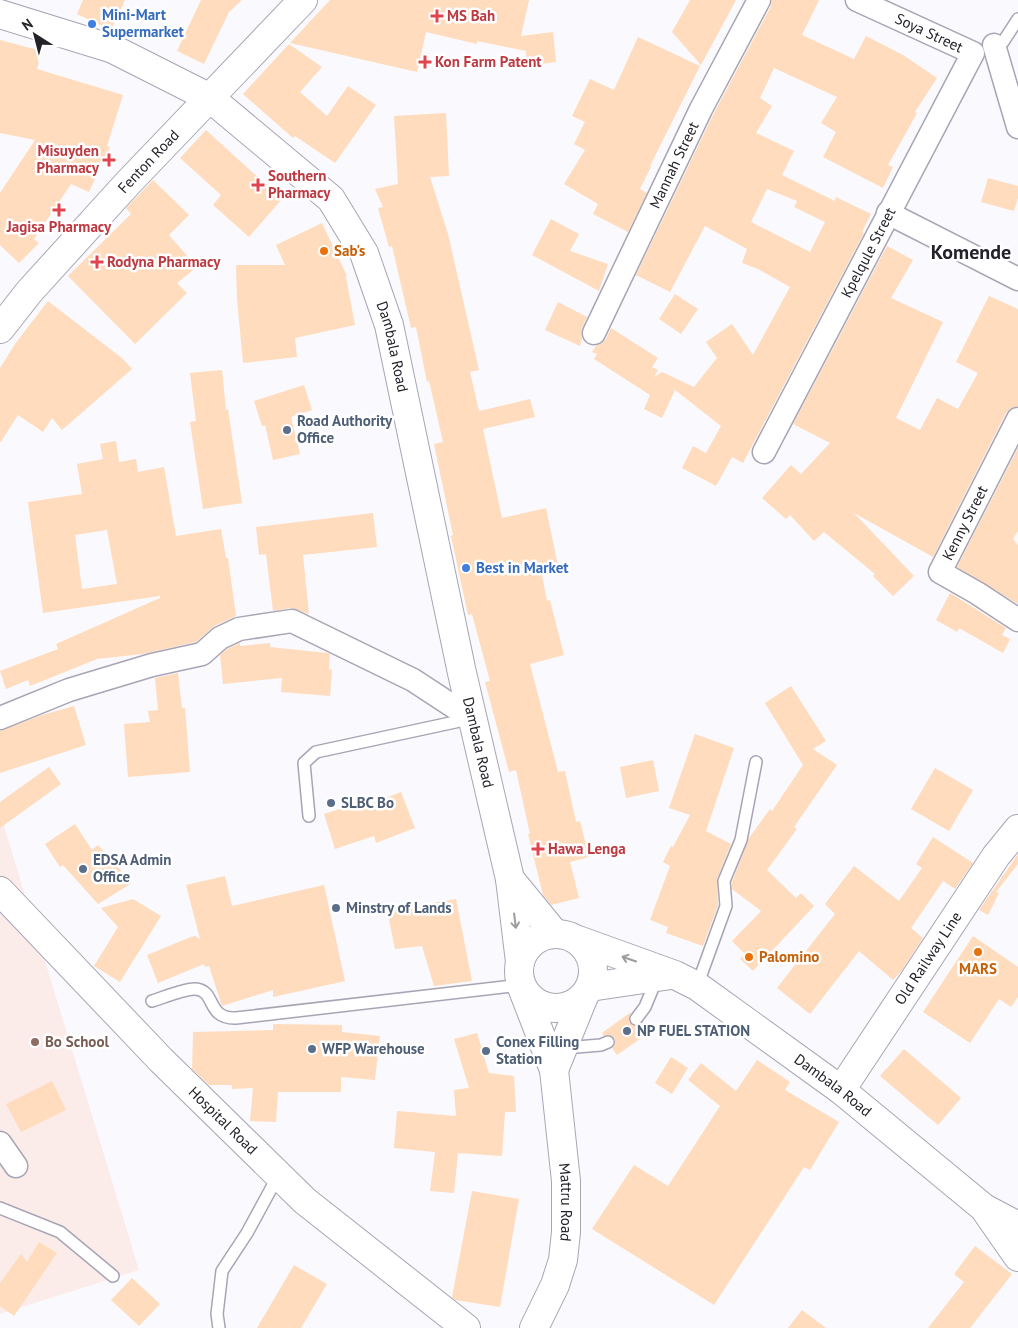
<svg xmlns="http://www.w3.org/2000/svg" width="1018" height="1328" viewBox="0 0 1018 1328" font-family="'PT Sans',sans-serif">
  <rect width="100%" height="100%" fill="#faf9fd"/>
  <path fill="#fcece9" d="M0,813L139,1270L0,1314Z"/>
  <g fill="#ffdcbd" fill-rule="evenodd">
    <path d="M83,0H125L111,30L77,14Z"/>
    <path d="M201,0H242L229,12L204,64L177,51Z"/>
    <path d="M330,0H529L521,36L553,32L556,62L527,66L526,51L477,41V44L426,32L417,72L290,43Z"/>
    <path d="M690,0H736L701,65L672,32Z"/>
    <path d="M772,0H819L802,35L854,59L866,36L903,55L937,78L915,112L917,113L888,165L893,167L883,188L823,157L836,132L821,123L837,97L774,68L760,98L772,106L756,133L794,151L782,175L835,201L836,197L871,214L862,232L864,233L743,463L732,457L716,486L682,468L693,446L706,453L721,426L675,390L662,418L644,409L650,395L594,359L597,354L592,352L596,346L602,343L606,339L611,328L658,358L652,367L658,370L654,377L662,372L694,387L717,358L706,342L732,324L753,355L790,287L758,269L742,263L747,249L705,226L670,292L636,275L713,115L771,6ZM767,189L797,201L794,207L825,222L810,252L751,222Z"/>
    <path d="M638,37L700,66L650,166L651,167L640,189L647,193L628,232L593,214L598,204L564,184L585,150L574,144L585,122L572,116L590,79L614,90Z"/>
    <path d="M0,40L42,51L37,69L123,95L107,146L110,147L89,192L71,184L34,239L39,243L19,263L0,245V193L35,140L0,133Z"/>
    <path d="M289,44L322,67L300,92L327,116L348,86L376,105L335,163L295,136L293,138L243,94Z"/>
    <path d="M446,113L449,176L430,177L448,234L479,370L470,372L479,411L530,399L535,417L483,429L502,518L546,508L558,566L541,570L547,601L550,600L564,655L530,664L558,772L565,771L576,822L580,821L589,857L570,862L579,898L551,905L543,895L528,834H530L516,770L509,772L485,682L490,681L472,614L468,615L451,536L453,535L434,444L443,442L429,381L427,382L416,327L411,328L392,246L389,247L378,208L383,207L375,189L398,184L394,116Z"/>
    <path d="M206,130L282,199L249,237L213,205L221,195L180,158Z"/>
    <path d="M988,178L1018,186V198L1014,211L981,202Z"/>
    <path d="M153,180L189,215L169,235L197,267L177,283L187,293L135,344L68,276L131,214L126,208Z"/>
    <path d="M551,219L579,234L570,251L608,264L599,291L532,255Z"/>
    <path d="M322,223L347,276L346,277L355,325L295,338L297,357L243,363L237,299L236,265H285L276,245Z"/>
    <path d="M887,246L913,260L891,298L943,322L896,418L920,430L937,398L958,409L978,373L956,362L989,296L1018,309V406L1011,408L1006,413L933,557L854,513L914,576L893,596L873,576L875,574L824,532L814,541L790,515L786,519L762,498L791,465L801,474L830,443L793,424Z"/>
    <path d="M675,294L698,309L681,334L659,319Z"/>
    <path d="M48,301L123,359L132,369L62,430L52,418L43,432L18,415L0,443V368L15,344Z"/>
    <path d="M558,302L587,317L582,328L581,334L582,338L580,346L545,330Z"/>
    <path d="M222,370L226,410L228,409L242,503L203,509L190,422L196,421L190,373Z"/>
    <path d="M304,385L312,410L291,417L300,454L273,460L265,425L262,426L254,401Z"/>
    <path d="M116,441L119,462L136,459L138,472L164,467L176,536L221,529L226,558H228L236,616L214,626L196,642L142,654L97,659L30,686L28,680L6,689L0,671L58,649L56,644L160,598V596L43,613L28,502L82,494L77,464L103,459L100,444ZM107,530L117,584L82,589L75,535Z"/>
    <path d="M1018,448V531L1013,539L1018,545V604L957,567Z"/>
    <path d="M373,513L377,547L303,555L309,614L291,608L273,611L266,554L259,555L256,527Z"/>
    <path d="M950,593L1006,628L1002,635L1010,639L1003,653L959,628L957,632L936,620Z"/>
    <path d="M240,643V646L270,643V647L327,653L330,654L329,669L332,670L330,696L281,692L282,678L223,684L220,655L227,649Z"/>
    <path d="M178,673L182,708H185L190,772L128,777L124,724L150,722L148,711L158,710L155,678Z"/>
    <path d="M791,686L826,741L813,749L837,765L794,827L797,829L767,870L796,898L801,893L814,906L753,971L740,959L745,954L732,941L761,911L732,889V882L749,838L770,809L772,811L803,765L765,703Z"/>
    <path d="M74,706L86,745L0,773V731L42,715Z"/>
    <path d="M695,734L734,748L706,831L731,844L717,879L718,905L703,946L666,933L668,927L650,920L670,866L663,862L671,846L673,847L690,815L669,808Z"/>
    <path d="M653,760L659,791L626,798L620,767Z"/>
    <path d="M49,767L61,784L0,828V802Z"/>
    <path d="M935,768L973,790L949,831L911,809Z"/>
    <path d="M401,792L415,828L376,843L374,836L335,849L324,814L355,804L356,810Z"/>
    <path d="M75,824L92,850L98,845L132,883L98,904L63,865L60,867L45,844Z"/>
    <path d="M933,837L973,863L955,889L943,881L911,928L923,938L902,970L893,980L859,951L810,1014L777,988L835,914L825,904L854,866L899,901L922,868L916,864Z"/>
    <path d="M1018,854V864L996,892L999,893L988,915L979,910Z"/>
    <path d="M225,876L232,906L324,885L345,981L273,997V990L222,1006L209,966L205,967L204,964L158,983L147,955L191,937L195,936L200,939L186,885Z"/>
    <path d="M133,899L161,916L120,982L94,966L118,927L101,908Z"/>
    <path d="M456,899L472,981L434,986L422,946L395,949L387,910Z"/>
    <path d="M973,936L1018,967V997L1011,1007L999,999L970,1043L923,1012Z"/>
    <path d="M631,1012L629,1018V1022L635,1026L640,1025L647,1034L617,1055L612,1048L615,1043V1039L609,1035L604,1036L602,1033Z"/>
    <path d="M273,1024L342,1025V1032L380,1036L375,1080L341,1077V1092H278L276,1122L250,1121L253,1088L232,1089V1085H209L192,1069L193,1032L273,1030Z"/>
    <path d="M477,1033L489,1073L514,1076L516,1112H505L502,1156L458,1153L454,1193L430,1191L435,1152L394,1148L397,1111L456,1116L454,1090L469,1088L454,1039Z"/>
    <path d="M904,1049L961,1098L938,1125L880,1076Z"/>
    <path d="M671,1057L688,1068L672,1094L655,1083Z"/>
    <path d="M757,1060L790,1082L785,1090L839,1122L810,1170L804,1167L714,1305L592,1229L634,1165L668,1186L720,1106L688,1080L701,1063L736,1091Z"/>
    <path d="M52,1081L66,1110L21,1132L6,1104Z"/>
    <path d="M472,1191L519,1199L500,1307L455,1300L452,1297Z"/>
    <path d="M39,1242L57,1253L14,1316L0,1306V1283L21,1254L27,1262Z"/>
    <path d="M975,1246L1012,1274L970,1328H928L964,1282L954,1274Z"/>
    <path d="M294,1265L327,1284L301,1328H257Z"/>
    <path d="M132,1278L160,1304L139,1326L111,1300Z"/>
    <path d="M802,1310L826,1328H788Z"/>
  </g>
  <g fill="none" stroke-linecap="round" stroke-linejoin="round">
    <g stroke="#a7a5b5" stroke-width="14">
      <g id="lane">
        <path d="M991,46L1003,42L1018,19"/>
        <path d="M309,816L304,763L316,752L469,719"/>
        <path d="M697,986L726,906L724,881L741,840L756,762"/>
        <path d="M152,1001C162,998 184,989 194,989C217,989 205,1019 236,1018L521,985"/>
        <path d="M636,1019L645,1007L657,978"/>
        <path d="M564,1048L601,1045L608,1042"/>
        <path d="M0,1208L60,1232L113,1276"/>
        <path d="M219,1328L217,1314L222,1271L247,1233L278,1176"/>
      </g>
    </g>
    <g stroke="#a7a5b5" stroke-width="25">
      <g id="street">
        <path d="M994,45L1018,127"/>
        <path d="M888,213L1018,279"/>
        <path id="s1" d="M594,333L701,109L759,0"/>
        <path d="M1018,419L940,572L977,593L1018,620"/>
        <path id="s2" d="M764,452L973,53L857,0"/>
        <path d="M0,718L69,690L152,665L202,654L220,638L239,629L292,621L413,680L474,720"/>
        <path d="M0,1143L16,1166"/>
      </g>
    </g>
    <g stroke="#a7a5b5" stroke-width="30">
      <g id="secondary">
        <path id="s3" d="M0,14L113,49L210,98L331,199L364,253L389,325L462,673L510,879L520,962"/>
        <path id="s4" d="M0,329L29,292L127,184L303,0"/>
        <path d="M510,879L555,934"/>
        <path id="s5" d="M0,891L161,1060L305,1201L466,1328"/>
        <circle cx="556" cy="971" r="37"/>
        <path id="s6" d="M578,940L675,975L697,986L841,1090L984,1208L1018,1226"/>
        <path id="s7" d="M521,985L554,1070L566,1181V1232L563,1260L555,1285L534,1328"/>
        <path d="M590,987L671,975"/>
        <path d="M554,1070L584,996"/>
        <path id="s8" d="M841,1090L996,856L1018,829"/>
        <path d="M986,1211L1018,1257"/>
      </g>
    </g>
    <use href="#lane" stroke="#fff" stroke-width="11"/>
    <use href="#street" stroke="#fff" stroke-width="22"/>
    <use href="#secondary" stroke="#fff" stroke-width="28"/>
  </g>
  <defs><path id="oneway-shaft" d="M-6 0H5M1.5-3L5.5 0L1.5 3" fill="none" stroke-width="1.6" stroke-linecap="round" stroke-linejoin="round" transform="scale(1.25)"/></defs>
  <g stroke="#9c9c9e">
    <use href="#oneway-shaft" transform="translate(515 921) rotate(83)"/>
    <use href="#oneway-shaft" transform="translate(629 959) rotate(-161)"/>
  </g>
  <g fill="#e0444e" stroke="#fff" stroke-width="2">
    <path d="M434.5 8.5h5v5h5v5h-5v5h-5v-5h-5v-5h5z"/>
    <path d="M422.5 54.5h5v5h5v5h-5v5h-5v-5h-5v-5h5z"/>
    <path d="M106.5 152.5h5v5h5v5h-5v5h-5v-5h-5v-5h5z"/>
    <path d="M255.5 177.5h5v5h5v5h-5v5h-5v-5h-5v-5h5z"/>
    <path d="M56.5 202.5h5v5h5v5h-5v5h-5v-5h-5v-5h5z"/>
    <path d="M94.5 254.5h5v5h5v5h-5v5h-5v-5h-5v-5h5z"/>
    <path d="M535.5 841.5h5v5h5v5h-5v5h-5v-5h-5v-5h5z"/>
  </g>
  <g fill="#3f7fe0" stroke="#fff" stroke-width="2">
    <circle cx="92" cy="24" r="5"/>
    <circle cx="466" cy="568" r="5"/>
  </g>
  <g fill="#e8710a" stroke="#fff" stroke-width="2">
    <circle cx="324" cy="251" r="5"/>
    <circle cx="978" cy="952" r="5"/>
    <circle cx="749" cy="957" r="5"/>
  </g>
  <g fill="#5c6f8a" stroke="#fff" stroke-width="2">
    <circle cx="287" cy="430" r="5"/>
    <circle cx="331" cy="803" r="5"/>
    <circle cx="83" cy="869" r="5"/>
    <circle cx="336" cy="908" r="5"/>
    <circle cx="627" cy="1031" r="5"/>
    <circle cx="312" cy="1049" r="5"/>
    <circle cx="486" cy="1051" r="5"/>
  </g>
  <circle fill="#8d6e63" stroke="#fff" stroke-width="2" cx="35" cy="1042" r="5"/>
  <g text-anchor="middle" stroke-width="5" stroke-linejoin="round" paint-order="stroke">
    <g font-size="15" font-weight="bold" fill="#366cbe" stroke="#fff" text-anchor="start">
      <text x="102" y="20">Mini-Mart<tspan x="102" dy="17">Supermarket</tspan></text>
      <text x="476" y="573">Best in Market</text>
    </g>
    <g font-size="15" font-weight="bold" fill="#be3a42" stroke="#fff" text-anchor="start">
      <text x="447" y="21">MS Bah</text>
      <text x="435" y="67">Kon Farm Patent</text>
      <text x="99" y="156" text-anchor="end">Misuyden<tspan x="99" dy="17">Pharmacy</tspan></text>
      <text x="268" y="181">Southern<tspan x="268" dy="17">Pharmacy</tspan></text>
      <text x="59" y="232" text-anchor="middle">Jagisa Pharmacy</text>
      <text x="107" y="267">Rodyna Pharmacy</text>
      <text x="548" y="854">Hawa Lenga</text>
    </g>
    <g font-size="15" fill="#232228" stroke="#fff">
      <text transform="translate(929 33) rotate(25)" y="5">Soya Street</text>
      <text dy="5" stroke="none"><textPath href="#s4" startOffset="224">Fenton Road</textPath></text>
      <text dy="5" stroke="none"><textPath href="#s1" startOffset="186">Mannah Street</textPath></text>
      <text dy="5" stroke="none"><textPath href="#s2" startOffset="225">Kpelqule Street</textPath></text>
      <text dy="5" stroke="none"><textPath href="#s3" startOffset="546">Dambala Road</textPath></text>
      <text transform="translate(965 523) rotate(-63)" y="5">Kenny Street</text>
      <text dy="5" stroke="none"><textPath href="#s3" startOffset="951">Dambala Road</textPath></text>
      <text dy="5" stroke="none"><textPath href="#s8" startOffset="158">Old Railway Line</textPath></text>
      <text dy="5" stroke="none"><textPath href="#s6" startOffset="296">Dambala Road</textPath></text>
      <text dy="5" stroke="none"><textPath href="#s5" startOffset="320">Hospital Road</textPath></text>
      <text dy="5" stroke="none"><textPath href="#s7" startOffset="224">Mattru Road</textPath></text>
    </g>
    <g font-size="15" font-weight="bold" fill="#c56008" stroke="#fff" text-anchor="start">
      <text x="334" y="256">Sab's</text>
      <text x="759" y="962">Palomino</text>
      <text x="978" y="974" text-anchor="middle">MARS</text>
    </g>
    <g font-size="15" font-weight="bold" fill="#4e5e75" stroke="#fff" text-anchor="start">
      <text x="297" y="426">Road Authority<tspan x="297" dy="17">Office</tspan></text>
      <text x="341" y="808">SLBC Bo</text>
      <text x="93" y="865">EDSA Admin<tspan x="93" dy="17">Office</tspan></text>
      <text x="346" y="913">Minstry of Lands</text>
      <text x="637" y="1036">NP FUEL STATION</text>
      <text x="496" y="1047">Conex Filling<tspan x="496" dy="17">Station</tspan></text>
      <text x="322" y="1054">WFP Warehouse</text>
    </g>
    <g font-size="15" font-weight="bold" fill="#785e54" stroke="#fff" text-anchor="start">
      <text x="45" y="1047">Bo School</text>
    </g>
    <g font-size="20" font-weight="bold" fill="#232228" stroke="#fff">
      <text x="971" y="259">Komende</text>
    </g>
  </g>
  <g transform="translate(35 35) rotate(324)" stroke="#ffffff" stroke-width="4" paint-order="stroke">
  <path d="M0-4L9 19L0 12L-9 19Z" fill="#232228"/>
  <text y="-8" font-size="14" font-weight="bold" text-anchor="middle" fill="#232228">N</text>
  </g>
</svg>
